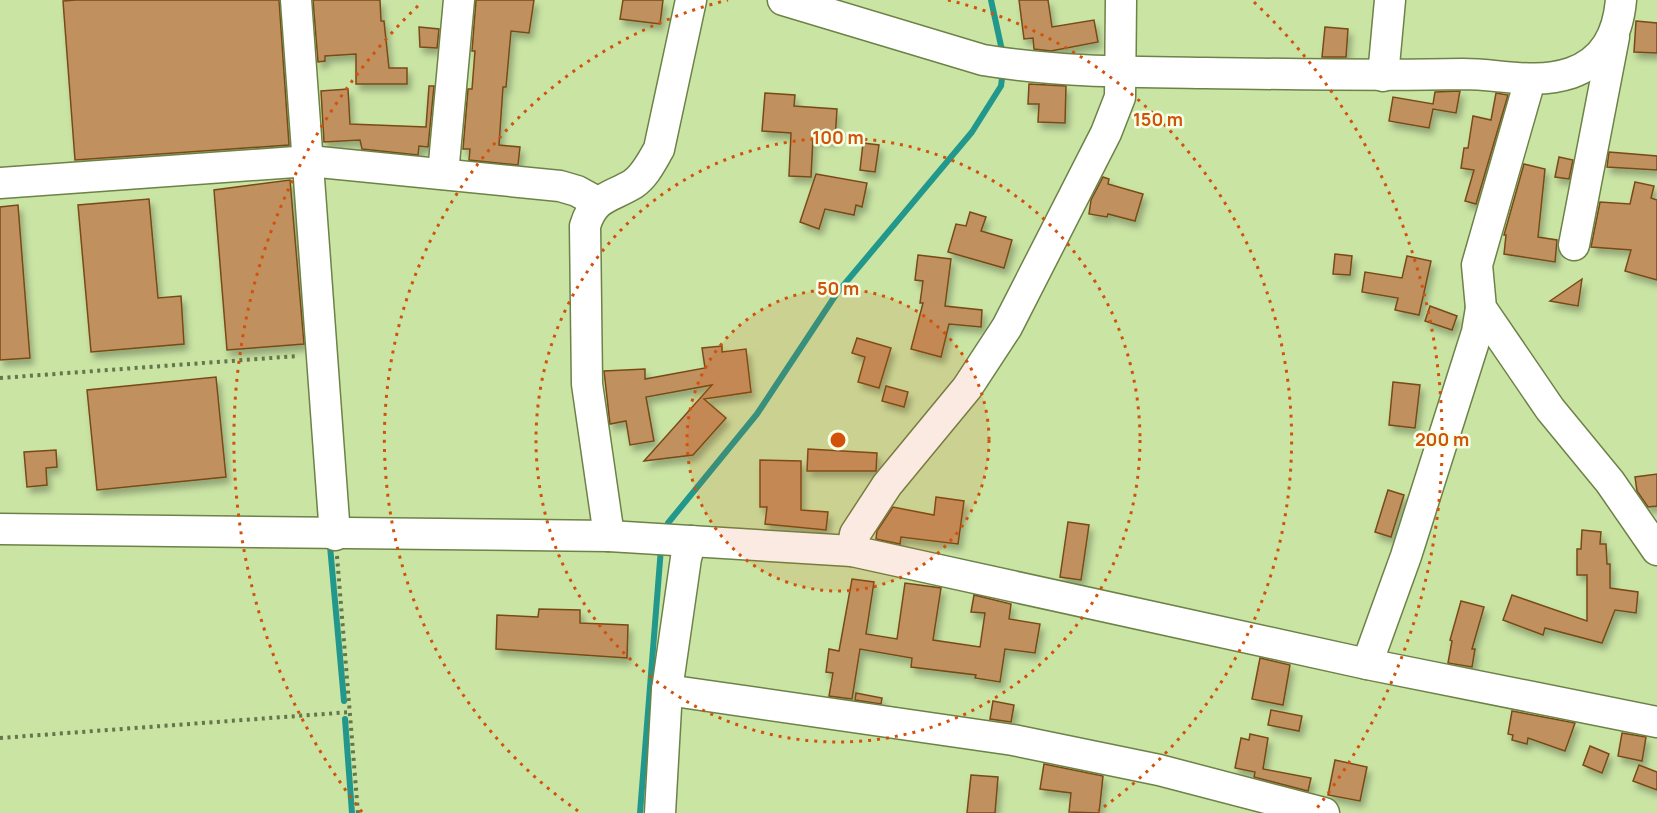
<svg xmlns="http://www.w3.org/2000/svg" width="1657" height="813" viewBox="0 0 1657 813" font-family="Manrope,sans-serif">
  <defs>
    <filter id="shadow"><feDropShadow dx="3.5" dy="6" stdDeviation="3" flood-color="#0004"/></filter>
  </defs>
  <rect width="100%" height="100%" fill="#cae4a4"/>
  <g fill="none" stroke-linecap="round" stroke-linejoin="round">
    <g stroke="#22988d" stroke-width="6">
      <path d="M991,0L1003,55"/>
      <path d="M666,532L668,523L757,414L837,293L972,132L1001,86L1003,71"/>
      <path d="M330,546L344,701"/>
      <path d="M345,719L352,813"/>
      <path d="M640,813L661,548"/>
    </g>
  </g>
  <g fill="#c1905e" stroke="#784b17" stroke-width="1.5" filter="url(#shadow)">
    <path d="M76,0H279L289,145L75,160L63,1Z"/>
    <path d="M313,0H380L381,21H384L389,68H407V84H356V54L325,56V61L318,62Z"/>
    <path d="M476,0H534L529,33L511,31L506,87H503L499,145L520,147L518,165L469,160L470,149H463L468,89H472L475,51H472Z"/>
    <path d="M623,0H663L660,24L620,19Z"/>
    <path d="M1019,0H1048L1052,27L1094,20L1098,42L1051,51L1034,49L1033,38L1024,39Z"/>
    <path d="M1636,21L1657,23V53L1634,52Z"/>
    <path d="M419,27L439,29L437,48L420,47Z"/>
    <path d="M1325,27L1348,29L1346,57H1322Z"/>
    <path d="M1029,84L1066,86L1065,123L1038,122L1039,104H1028Z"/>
    <path d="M429,86H434L428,147L419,146L418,155L362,149L360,140L324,142L321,91L348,89L350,124L426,127Z"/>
    <path d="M1460,91L1456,113L1433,109L1429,128L1389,121L1393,97L1433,104L1435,92Z"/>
    <path d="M765,93L795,95L794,106L837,109L835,140L813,138L811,177L789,176L791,133L762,131Z"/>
    <path d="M1496,93L1508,95L1476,204L1465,201L1474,170L1461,168L1464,148H1468L1473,116L1491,120Z"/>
    <path d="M863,143L879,145L875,172L860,170Z"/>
    <path d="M1609,152L1657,156V170L1607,167Z"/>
    <path d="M1559,157L1573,160L1569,179L1555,177Z"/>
    <path d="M1524,164L1545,169L1538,237L1557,240L1555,262L1504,254L1506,235H1504Z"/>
    <path d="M816,174L867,183L862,207L856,205L854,215L825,209L819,229L800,222Z"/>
    <path d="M1103,177L1109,179L1108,184L1143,194L1135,221L1108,214L1107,217L1089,214L1091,200Z"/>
    <path d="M290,180L304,344L227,350L214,190Z"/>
    <path d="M1635,182L1654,186L1651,198L1657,200V280L1625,271L1631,250L1591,247L1600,202L1630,204Z"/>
    <path d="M149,199L158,298L181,296L184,344L91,352L78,205Z"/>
    <path d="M18,205L30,358L0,360V207Z"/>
    <path d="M970,212L986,217L981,231L1012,240L1004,268L948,252L956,224L966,226Z"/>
    <path d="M1335,254L1352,256L1350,275L1333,274Z"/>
    <path d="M918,255L951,259L945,306L982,310L981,327L949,324L941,357L911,349L923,303H920L923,281L915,280Z"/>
    <path d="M1407,256L1431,261L1419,315L1395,310L1398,298L1362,292L1365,272L1402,278Z"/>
    <path d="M1582,279L1578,306L1550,301Z"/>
    <path d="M1430,306L1457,316L1452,330L1425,321Z"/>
    <path d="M857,338L891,348L879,388L858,382L865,357L852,353Z"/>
    <path d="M722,346V352L746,349L751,392L704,399L726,418L693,455L644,461L712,385L646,397L654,441L630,445L626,421L610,424L604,371L645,369V379L705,368L702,348Z"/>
    <path d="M216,377L226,477L97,490L87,390Z"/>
    <path d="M1393,382L1420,385L1415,428L1389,425Z"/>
    <path d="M886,386L908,392L904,407L882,401Z"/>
    <path d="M808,449L877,453L876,471H807Z"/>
    <path d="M56,450L57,467L46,468L47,485L27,487L24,452Z"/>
    <path d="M760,460L801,461V510L828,512L826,530L765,524L767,507H760Z"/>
    <path d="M1657,474V506L1648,507L1637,491L1635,477Z"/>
    <path d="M1388,490L1404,495L1391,537L1375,532Z"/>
    <path d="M936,497L964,501L958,544L901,537L900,544L876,539L877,531L893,507L934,515Z"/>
    <path d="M1068,522L1089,525L1081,580L1060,577Z"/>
    <path d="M1582,530L1601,532L1600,544H1606L1607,564H1610V588L1638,592L1636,613L1615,610L1602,643L1545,628L1543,635L1503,620L1512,595L1587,621V575H1577V549H1581Z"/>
    <path d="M852,579L874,582L866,634L897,639L905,583L941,588L933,640L980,647L985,613L971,612L974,595L1011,604L1009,619L1040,624L1035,653L1005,649L1000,682L975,678L976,675L911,667L912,658L860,649L852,699L829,696L833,673L826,672L829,649L839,651Z"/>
    <path d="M1461,601L1484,607L1472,649H1475L1472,667L1448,663L1452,641L1450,640Z"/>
    <path d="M539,609L580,610V623L628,625L627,658L496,649L497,615L538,617Z"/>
    <path d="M1260,658L1290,665L1283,705L1252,699Z"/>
    <path d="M856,693L882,698L881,704L855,700Z"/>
    <path d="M993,701L1014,705L1011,722L990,719Z"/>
    <path d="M1271,710L1302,716L1299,731L1268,725Z"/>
    <path d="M1512,711L1575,723L1565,751L1528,738L1527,744L1512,740L1513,735L1508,734Z"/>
    <path d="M1622,733L1646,737L1642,761L1618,756Z"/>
    <path d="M1250,734L1268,738L1263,769L1311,778L1308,791L1254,777L1255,772L1235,768L1241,738L1249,740Z"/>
    <path d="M1590,746L1609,754L1602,773L1583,765Z"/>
    <path d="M1335,760L1367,767L1360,801L1328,795Z"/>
    <path d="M1044,764L1103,776L1099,813L1069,812L1071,793L1040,789Z"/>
    <path d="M1639,765L1657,772V790L1633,781Z"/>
    <path d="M971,775L998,777L995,813H967Z"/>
  </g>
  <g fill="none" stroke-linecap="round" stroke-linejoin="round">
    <g stroke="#6c8247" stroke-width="33">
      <g id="minor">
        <path d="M296,0L335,535"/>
        <path d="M783,0L983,60C1056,72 1131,72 1205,73C1291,74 1377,76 1463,74C1500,74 1535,85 1571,73C1605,61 1618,34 1621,0"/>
        <path d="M1383,76L1390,0"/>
        <path d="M1530,80L1477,265L1481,308L1550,409L1610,482L1657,550"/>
        <path d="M443,174L459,0"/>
        <path d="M0,183L309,161L560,186L577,191L597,202"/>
        <path d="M1574,245L1614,37"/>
        <path d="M0,529L609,536L852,551L1367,664L1657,722"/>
        <path d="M609,536L587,384L585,226C594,196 610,198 633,184C645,176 652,161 659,149L691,0"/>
        <path d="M852,551L855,534L887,485L967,388L1007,327L1106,133L1120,97L1121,0"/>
        <path d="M1367,664L1406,556L1477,332L1481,308"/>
        <path d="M667,690L1013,740L1159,770L1324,813"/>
        <path d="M660,813L667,690L686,558L691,541"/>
      </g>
    </g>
    <g stroke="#65754c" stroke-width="4" stroke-dasharray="3 4.5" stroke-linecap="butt">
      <path d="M0,378L298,356"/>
      <path d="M337,556L358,813"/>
      <path d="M0,738L351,712"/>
    </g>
    <use href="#minor" stroke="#fff" stroke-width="30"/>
  </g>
  <circle cx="838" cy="440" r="151" fill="#d2520b" fill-opacity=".12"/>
  <g fill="none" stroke="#d2520b" stroke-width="3" stroke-dasharray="3 6">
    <circle cx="838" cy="440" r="151"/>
    <circle cx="838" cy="440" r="302"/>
    <path d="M578 811A453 453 0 0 1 728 0M948 0A453 453 0 0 1 1098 811"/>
    <path d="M362 812A604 604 0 0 1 422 2M1254 2A604 604 0 0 1 1314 812"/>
  </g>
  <circle cx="838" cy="440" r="9" fill="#d2520b" stroke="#f4ffe5" stroke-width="3"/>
  <g font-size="18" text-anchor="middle" font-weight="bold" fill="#d2520b" stroke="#f4ffe5" stroke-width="5" stroke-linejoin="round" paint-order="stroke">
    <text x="1158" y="126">150 m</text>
    <text x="838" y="144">100 m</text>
    <text x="838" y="295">50 m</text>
    <text x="1442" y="446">200 m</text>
  </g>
</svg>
